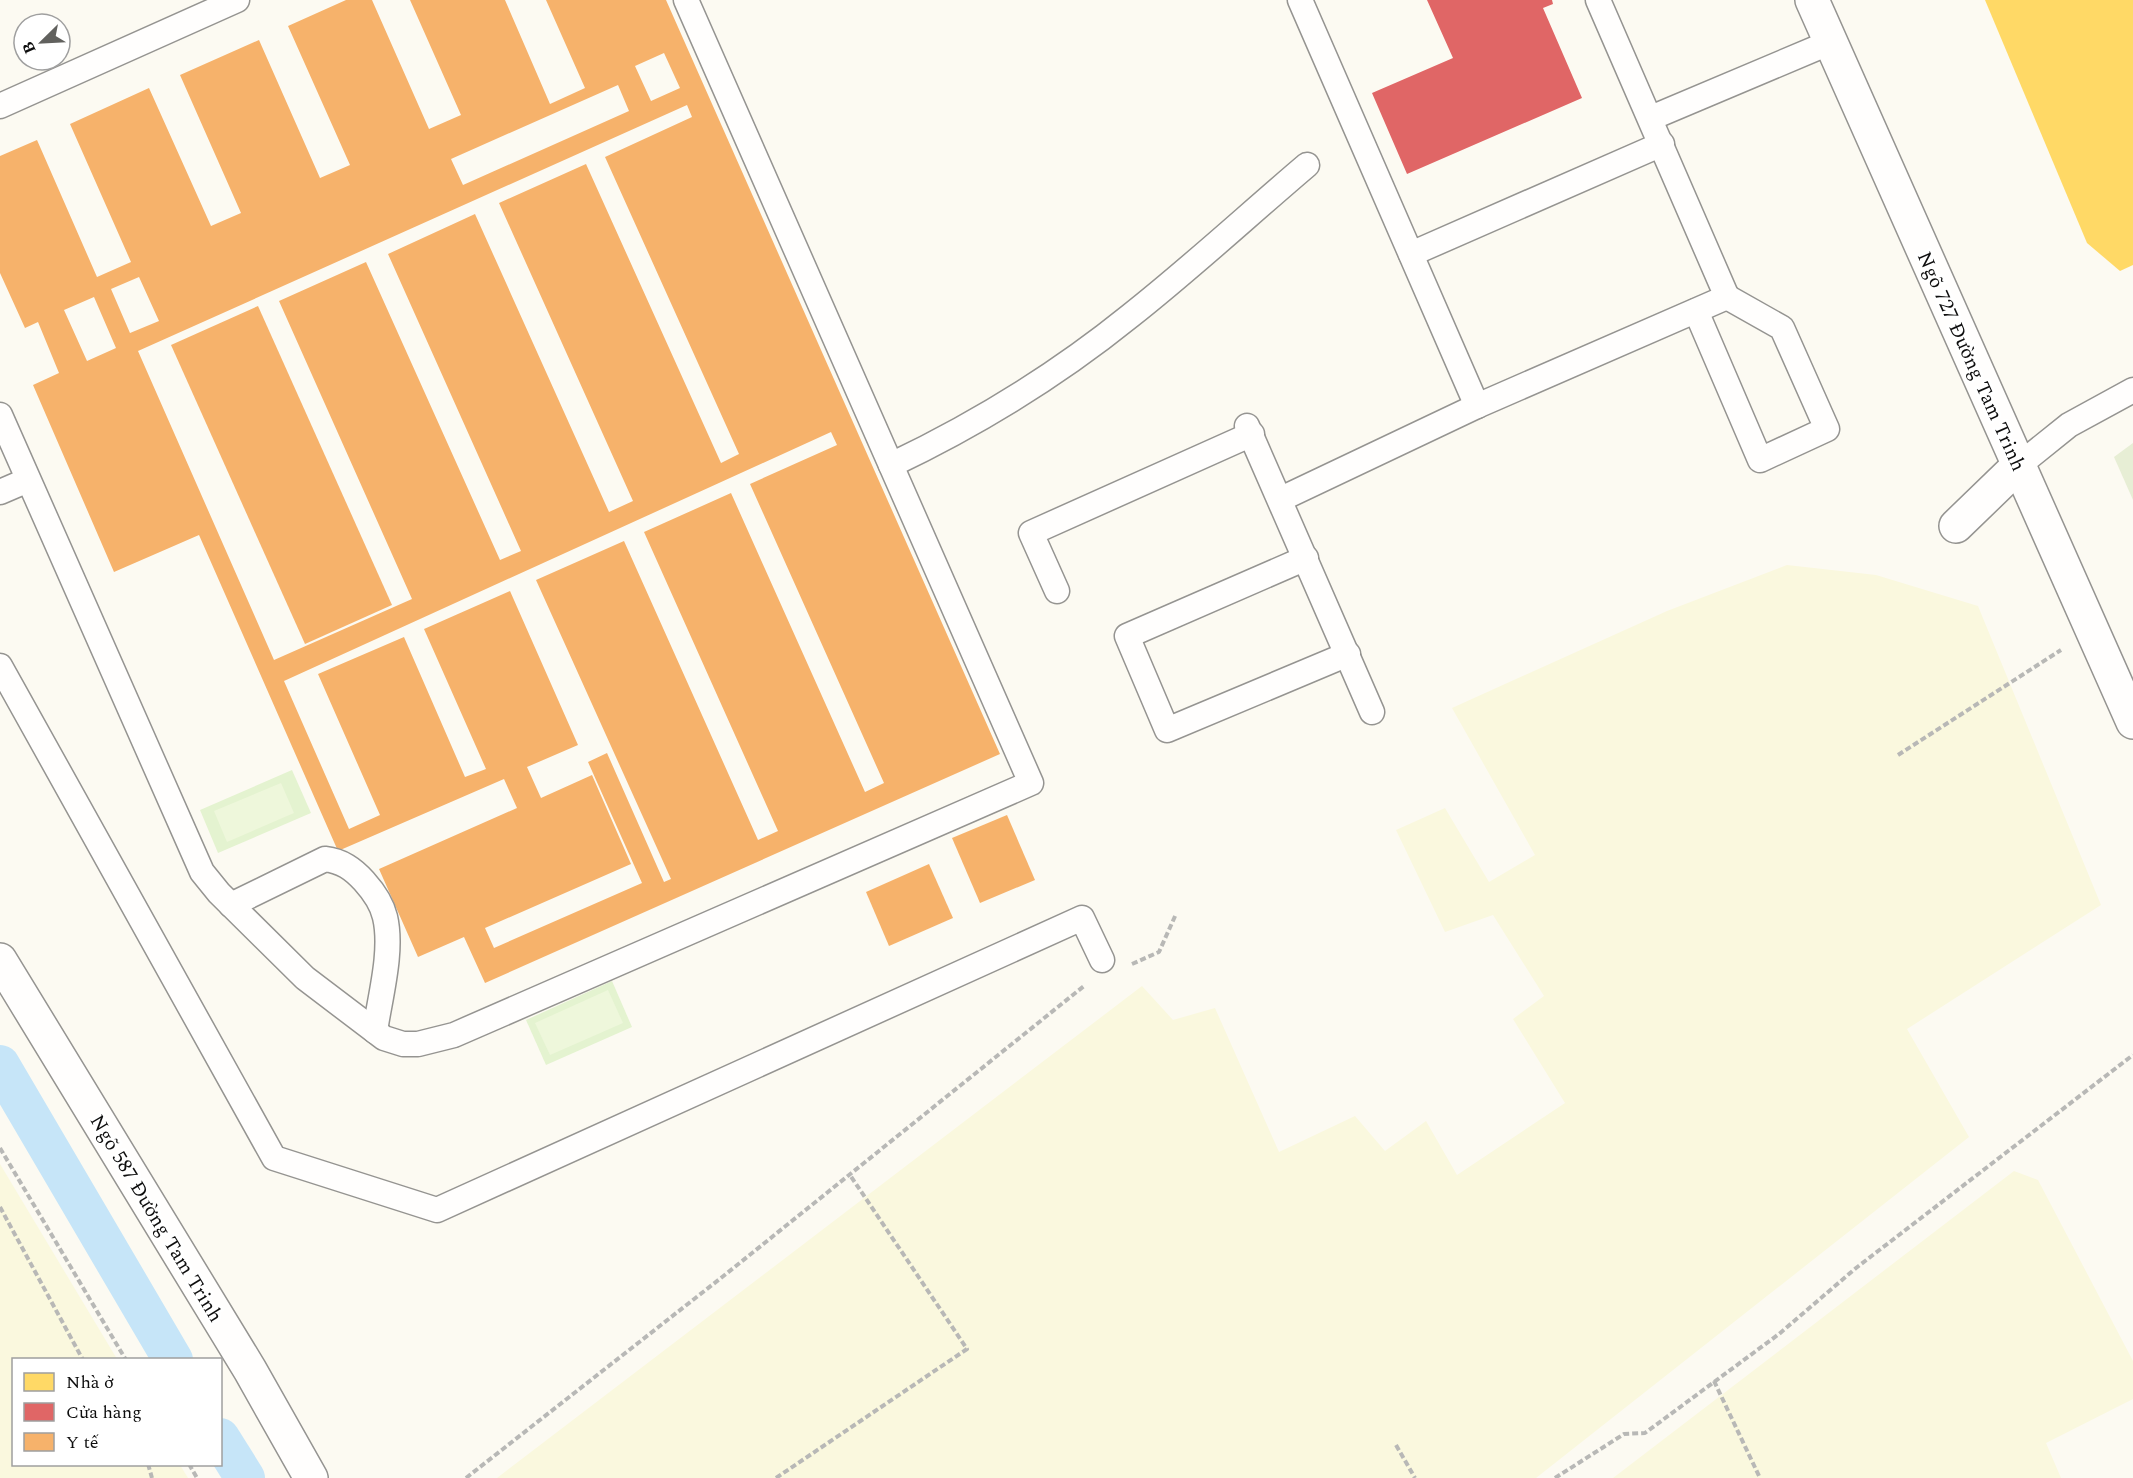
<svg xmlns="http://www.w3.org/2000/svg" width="2133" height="1478" viewBox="0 0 2133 1478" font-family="Spectral,serif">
  <rect width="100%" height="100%" fill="#fcfaf2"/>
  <g fill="#faf8de">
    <path d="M1787,565L1876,575L1978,606L2101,905L1907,1029L1969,1137L1536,1478H497L1142,986L1173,1020L1215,1008L1279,1152L1355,1116L1385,1151L1426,1121L1457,1175L1565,1103L1513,1019L1544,996L1493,915L1445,932L1396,830L1445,808L1489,882L1535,855L1452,708L1667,611Z"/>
    <path d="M0,1164L117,1359L14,1360V1464L180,1465L188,1478H0Z"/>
    <path d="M2014,1171L2038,1180L2133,1361V1399L2046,1443L2061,1478H1613Z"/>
  </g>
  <g fill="#e4f3d0">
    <path d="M292,770L311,813L218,853L200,810Z"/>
    <path d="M612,981L632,1027L546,1065L526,1020Z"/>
  </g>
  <path fill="#e7eed5" d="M2133,443V500L2114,457Z"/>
  <g fill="#eef7db">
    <path d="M281,783L294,813L227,842L214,811Z"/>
    <path d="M608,990L623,1023L550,1055L535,1023Z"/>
  </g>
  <path fill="#ffd966" d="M1985,0H2133V265L2120,271L2087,243Z"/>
  <path fill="#e06666" d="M1427,0H1552L1553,4L1543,8L1582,98L1407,174L1372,93L1453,58Z"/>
  <g fill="#f6b26b" fill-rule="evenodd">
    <path d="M346,0H372L429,129L461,115L410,0H505L550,104L585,88L546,0H666L1000,754L485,983L464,937L418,957L379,869L517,808L504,779L338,851L199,535L114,572L33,385L59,373L38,322L25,328L0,273V156L37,140L97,277L131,262L70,124L149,88L211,226L241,213L180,75L259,40L320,178L350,165L288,26ZM664,53L680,88L651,101L635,66ZM618,85L629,111L463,185L451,159ZM687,105L692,117L605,157L739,454L721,463L586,164L499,203L633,501L609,512L475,214L388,254L521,551L500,560L366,262L279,301L412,599L274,660L138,351ZM139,277L159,321L130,333L111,289ZM94,297L116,348L87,361L64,310ZM831,432L837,445L750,484L884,783L865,792L731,493L644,532L778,831L758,840L624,541L536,580L671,879L664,882L607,753L588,762L642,883L494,948L485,928L631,864L592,775L541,798L527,767L578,745L510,591L424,629L486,769L465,777L404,637L318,674L380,815L349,829L284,681Z"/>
    <path d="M258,306L392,605L305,644L171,345Z"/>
    <path d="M1007,815L1035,880L980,903L952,838Z"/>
    <path d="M929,864L953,918L889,946L866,892Z"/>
  </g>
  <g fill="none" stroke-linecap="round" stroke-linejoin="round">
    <g stroke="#c6e5f8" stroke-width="40">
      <path d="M0,1065L173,1360"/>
      <path d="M220,1438L245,1478"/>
    </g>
    <g stroke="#959491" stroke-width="27">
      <g id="service">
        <path d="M1300,0L1477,406"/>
        <path d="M0,106L237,0"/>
        <path d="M1651,118L1831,42"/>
        <path d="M1411,254L1662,144"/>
        <path d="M1696,311L1760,460L1827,429L1782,328L1727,297"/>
        <path d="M0,415L202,872L219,893L305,978L384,1038L403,1044H418L454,1035L1031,783L686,0"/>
        <path d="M1247,426L1372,712"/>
        <path d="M891,465C975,425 1057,375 1130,316C1191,268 1248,215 1307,165"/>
        <path d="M2018,466L2069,425L2133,390"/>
        <path d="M0,492L28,480"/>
        <path d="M1281,499L1477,406L1727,297L1598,0"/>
        <path d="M1306,558L1127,636L1167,730L1348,654"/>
        <path d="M1057,591L1031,533L1252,434"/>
        <path d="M0,666L274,1158L437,1210L1082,918L1102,960"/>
        <path d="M231,905L325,859C342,861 353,869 364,881C373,891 382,904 385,917C393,951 380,997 375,1031"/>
      </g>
    </g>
    <g stroke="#959491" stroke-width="36">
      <path id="minor" d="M1956,526L2018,466"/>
    </g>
    <g stroke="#959491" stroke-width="36">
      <g id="tertiary">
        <path d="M1812,0L2133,722"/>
        <path d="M0,960L250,1370L311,1478"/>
      </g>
    </g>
    <g stroke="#b8b8b6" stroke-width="4" stroke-dasharray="6 3" stroke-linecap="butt">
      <path d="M1898,755L2061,650"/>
      <path d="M1132,964L1159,952L1176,914"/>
      <path d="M0,1148L126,1360"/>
      <path d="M0,1207L83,1360"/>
      <path d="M1714,1381L1760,1478"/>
      <path d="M1396,1445L1415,1478"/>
      <path d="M148,1464L152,1478"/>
      <path d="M189,1464L197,1478"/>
      <path d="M466,1478L726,1274L1084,986"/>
      <path d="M776,1478L967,1349L850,1175"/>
      <path d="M1555,1478L1624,1434L1645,1433L1779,1334L1856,1268L2133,1055"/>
    </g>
    <use href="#service" stroke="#fffefd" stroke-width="24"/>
    <use href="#minor" stroke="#fffefd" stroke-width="33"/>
    <use href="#tertiary" stroke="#fffefd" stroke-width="33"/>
  </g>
  <g text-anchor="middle" stroke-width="6" stroke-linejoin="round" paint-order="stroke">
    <g font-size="20" fill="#0e0e0e" stroke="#fff">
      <text transform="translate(1972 361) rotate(66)" y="7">Ngõ 727 Đường Tam Trinh</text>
      <text transform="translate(157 1218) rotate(59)" y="7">Ngõ 587 Đường Tam Trinh</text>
    </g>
  </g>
  <rect x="12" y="1358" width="210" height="108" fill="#ffffff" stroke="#9f9f9f" stroke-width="1.5"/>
  <rect x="24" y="1373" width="30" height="18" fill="#ffd966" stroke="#9f9f9f" stroke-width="1.5"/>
  <text x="66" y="1388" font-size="18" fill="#0e0e0e">Nhà ở</text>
  <rect x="24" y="1403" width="30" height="18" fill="#e06666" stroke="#9f9f9f" stroke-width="1.5"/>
  <text x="66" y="1418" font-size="18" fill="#0e0e0e">Cửa hàng</text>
  <rect x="24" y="1433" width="30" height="18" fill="#f6b26b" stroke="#9f9f9f" stroke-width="1.5"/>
  <text x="66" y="1448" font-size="18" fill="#0e0e0e">Y tế</text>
  <g transform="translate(42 42) rotate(246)"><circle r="28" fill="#ffffff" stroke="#9f9f9f" stroke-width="1.5"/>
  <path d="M0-4.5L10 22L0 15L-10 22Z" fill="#61615e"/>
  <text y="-9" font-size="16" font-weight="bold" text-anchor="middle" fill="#0e0e0e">B</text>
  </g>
</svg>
